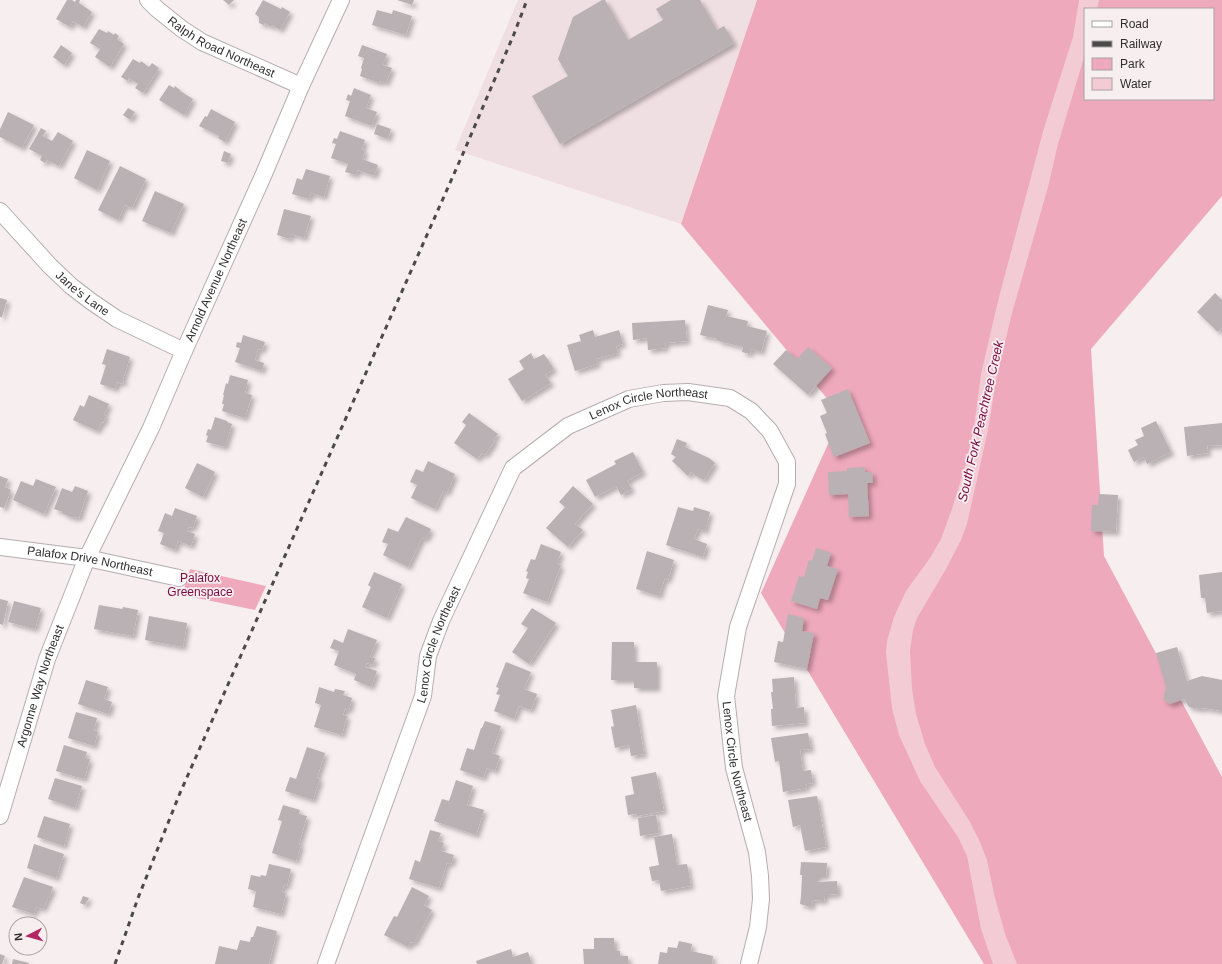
<svg xmlns="http://www.w3.org/2000/svg" width="1222" height="964" viewBox="0 0 1222 964" font-family="Helvetica,sans-serif">
  <defs>
    <filter id="shadow"><feDropShadow dx="3.5" dy="3.5" stdDeviation="2" flood-color="#0004"/></filter>
  </defs>
  <rect width="100%" height="100%" fill="#f7eef0"/>
  <path fill="#efdee2" d="M518,0H757L681,224L455,150Z"/>
  <g fill="#eea9bc" fill-rule="evenodd">
    <path d="M757,0H1222V196L1091,349L1104,556L1222,777V964H984L761,593L841,415L681,224ZM1085,9H1213V99H1085Z"/>
    <path d="M190,569L266,586L255,610L182,595Z"/>
  </g>
  <path fill="#f3cbd5" d="M1079,0H1099L1097,9H1085V54L1058,144L1048,187L1012,313L997,375L988,430L967,524L961,540L946,569L917,618L913,630L910,651L912,689L916,714L925,744L935,767L970,822L979,840L987,860L994,894L1005,934L1017,964H993L981,929L967,856L958,837L920,781L899,735L892,708L886,653L887,641L894,617L906,591L930,558L941,539L952,509L967,460L975,420L981,374L998,301L1044,128L1073,37Z"/>
  <g fill="#b9b1b3" filter="url(#shadow)">
    <path d="M67,0H72L75,2L76,0H80L79,3L92,12L83,27L73,21L70,27L56,19Z"/>
    <path d="M223,0H234L229,5Z"/>
    <path d="M263,0L281,9L282,7L290,12L280,30L272,25L271,27L265,23L264,25L259,23V17L255,14Z"/>
    <path d="M397,0H414L412,5Z"/>
    <path d="M602,0H605L628,40L663,20L656,9L671,0H700L717,30L724,26L734,43L560,144L532,96L568,76L558,59L573,17Z"/>
    <path d="M377,10L392,14L393,10L412,16L406,35L372,25Z"/>
    <path d="M99,29L107,33L108,31L114,35L115,33L119,36L117,39L124,44L110,67L95,57L100,49L90,43Z"/>
    <path d="M61,45L72,53L64,65L53,57Z"/>
    <path d="M362,45L387,54L383,65L392,68L386,83L380,81L379,83L360,76L362,69L361,68L364,58L358,56Z"/>
    <path d="M133,59L140,63L141,61L149,67L152,63L159,68L143,93L135,88L138,84L129,78L128,81L121,77Z"/>
    <path d="M169,85L174,88L175,86L180,90V91L193,99L184,115L159,100Z"/>
    <path d="M354,88L371,95L366,108L377,112L372,126L345,116L350,101L346,100L348,94L351,96Z"/>
    <path d="M128,108L135,112L130,120L123,115Z"/>
    <path d="M211,109L235,122L225,142L218,138L219,136L199,126L205,116L207,117Z"/>
    <path d="M8,112L34,125L22,148L0,137V129Z"/>
    <path d="M377,124L391,129L388,139L374,134Z"/>
    <path d="M41,128L46,131L43,136L52,141L58,132L73,141L59,166L47,160L45,163L40,160L42,156L29,149Z"/>
    <path d="M340,131L365,140L362,149L365,151L362,159L378,165L374,176L358,170L356,175L345,172L348,164L331,158L336,144L332,143L334,138L337,139Z"/>
    <path d="M87,150L110,161L97,190L74,178Z"/>
    <path d="M224,151L231,154L228,163L221,161Z"/>
    <path d="M120,166L146,179L132,208L125,205L118,220L98,210Z"/>
    <path d="M306,169L330,176L324,197L311,193L309,199L292,194L297,178L302,180Z"/>
    <path d="M155,191L184,204L171,233L142,221Z"/>
    <path d="M284,209L311,216L304,238L291,234L290,239L277,235Z"/>
    <path d="M1215,293L1222,300V328L1218,332L1197,312Z"/>
    <path d="M0,298L7,300L2,317H0Z"/>
    <path d="M708,305L728,310L726,316L748,321L747,326L767,331L761,352L751,349L750,354L742,352L743,347L718,341V339L700,335Z"/>
    <path d="M685,320L687,341L665,343L666,348L648,350L647,338L633,340L632,323Z"/>
    <path d="M593,330L595,337L619,330L623,344L616,346L618,353L596,359L598,364L575,371L567,345L581,341L579,335Z"/>
    <path d="M243,335L265,342L262,350L258,349L255,360L264,363L262,371L235,362L240,348L236,347L237,342L241,343Z"/>
    <path d="M808,347L832,368L808,395L773,364L786,350L797,359Z"/>
    <path d="M107,349L130,357L123,379H124L123,384L118,382L115,389L100,384L106,365L102,364Z"/>
    <path d="M531,353L534,359L544,354L554,369L545,375L551,383L522,401L508,379L524,369L519,361Z"/>
    <path d="M230,375L248,380L245,393L252,395L245,418L222,411L224,404H222L224,395H223L226,383L228,384Z"/>
    <path d="M848,389L870,443L834,457L825,434L827,433L820,416L827,413L821,400Z"/>
    <path d="M89,395L109,404L104,415L106,416L103,423L102,422L97,431L73,420L80,405L84,407Z"/>
    <path d="M469,413L498,434L493,440L495,441L485,455L482,453L477,459L454,443L466,425L462,422Z"/>
    <path d="M215,417L227,421V422L232,424L225,447L206,442L208,436L206,435L208,429L211,430Z"/>
    <path d="M1156,421L1171,452L1147,464L1144,457L1134,462L1128,450L1138,445L1135,440L1144,436L1141,428Z"/>
    <path d="M1222,423V445L1207,446L1208,453L1187,456L1184,427Z"/>
    <path d="M677,439L687,443L685,447L709,458L715,463L704,480L696,476L691,472L688,476L672,461L676,457L671,454Z"/>
    <path d="M633,452L643,472L627,481L632,489L621,495L616,486L595,497L586,480L616,464L614,461Z"/>
    <path d="M428,461L455,474L447,493L443,491L435,509L411,498L417,485L410,482L416,469L423,472Z"/>
    <path d="M197,463L215,472L203,497L185,488Z"/>
    <path d="M865,467V472H872L873,483H867L869,516L849,517L848,494L829,495L828,472L847,471V468Z"/>
    <path d="M0,476L8,479L5,487L11,490L4,508L0,507Z"/>
    <path d="M36,479L56,487L44,514L13,500L21,481L33,486Z"/>
    <path d="M75,486L88,491L79,518L75,517L74,518L63,514V512L54,509L62,488L72,492Z"/>
    <path d="M573,486L593,504L575,524L583,530L568,547L546,528L565,507L559,502Z"/>
    <path d="M1099,494L1118,495L1116,532L1091,531L1092,505H1098Z"/>
    <path d="M678,507L693,511L694,507L710,512L705,531L698,529L694,539L707,544L703,557L666,545Z"/>
    <path d="M175,508L197,516L193,528L189,527L187,531L195,534L191,546L178,541L175,550L160,544L164,533L158,531L165,513L172,516Z"/>
    <path d="M406,517L431,529L426,539L422,538L408,567L383,555L388,544L382,542L388,528L398,532Z"/>
    <path d="M541,544L561,552L557,564L561,565L547,602L523,593L529,579L526,578L528,572L526,571L531,559L535,560Z"/>
    <path d="M816,548L831,553L827,566L838,569L828,600L820,598L817,609L791,601L799,576L804,577L809,560L812,561Z"/>
    <path d="M647,551L674,560L668,580L665,578L659,596L636,589Z"/>
    <path d="M374,572L402,584L387,618L362,607L371,587L368,585Z"/>
    <path d="M1222,572V611L1207,613L1205,598H1201L1199,575Z"/>
    <path d="M0,599L8,601L3,625L0,624Z"/>
    <path d="M14,601L41,608L35,629L8,622Z"/>
    <path d="M99,605L122,609L123,607L138,610L133,636L94,629Z"/>
    <path d="M532,608L556,623L529,664L512,652L528,628L521,624Z"/>
    <path d="M788,614L804,618L802,631L814,633L807,669L774,662L778,641L783,642Z"/>
    <path d="M149,616L187,623L183,647L145,640Z"/>
    <path d="M348,629L377,640L370,657L375,658L373,665L367,663L365,667L377,671L371,687L354,680L356,674L334,665L339,651L330,648L334,639L343,643Z"/>
    <path d="M612,642H634V662H657V688H634V680H611Z"/>
    <path d="M1177,647L1187,681L1202,676L1222,680V711L1203,708L1200,709L1189,707L1184,699L1170,704L1163,699L1166,687L1156,653Z"/>
    <path d="M506,662L531,672L524,689L537,694L531,710L519,706L514,719L494,711L500,695L496,694L499,688L496,687Z"/>
    <path d="M794,677L796,708L804,707L805,723L772,726L771,709H773L771,692H773L772,679Z"/>
    <path d="M86,680L108,687L104,699L112,702L108,714L78,704Z"/>
    <path d="M319,687L334,692L335,689L345,691L343,695L352,698L349,710L345,709L343,715L347,716L342,735L314,727L321,705L315,703Z"/>
    <path d="M636,705L644,754L631,756L629,745L615,748L611,727L614,726L611,710Z"/>
    <path d="M76,712L97,718L94,730L98,732L94,746L68,738Z"/>
    <path d="M485,721L501,726L492,753L500,756L495,771L487,768L483,778L460,770L467,748L474,750L481,728H482Z"/>
    <path d="M808,733L811,749L800,750L803,771L811,770L813,783L806,784L807,788L783,792L779,761L775,762L771,738Z"/>
    <path d="M64,745L87,752L85,758L90,759L84,779L56,771Z"/>
    <path d="M307,747L325,753L317,778L320,779L313,800L285,791L290,777L296,779Z"/>
    <path d="M656,772L664,811L637,816L636,814L628,815L625,796L634,794L631,777Z"/>
    <path d="M55,778L82,786L75,808L48,799Z"/>
    <path d="M456,780L473,786L467,805L484,810L476,835L434,821L442,799L449,801Z"/>
    <path d="M817,796L826,847L805,851L800,825L793,827L788,800Z"/>
    <path d="M283,805L300,810L299,814L307,816L299,844L301,845L296,861L272,853L282,821L278,820Z"/>
    <path d="M656,815L659,833L640,836L638,818Z"/>
    <path d="M44,816L70,824L64,846L37,837Z"/>
    <path d="M430,830L441,833L438,841L444,843L441,851L454,855L451,864L447,863L439,888L409,879L415,860L420,862Z"/>
    <path d="M672,834L677,865L687,864L691,886L661,891L659,880L652,881L649,867L659,865L654,837Z"/>
    <path d="M34,844L64,854L56,878L27,868Z"/>
    <path d="M801,862L827,863L826,876H817V882L837,881L838,894L825,895L824,901L813,900L811,907L800,904L801,896L802,875H800Z"/>
    <path d="M269,864L291,869L287,886L284,885L282,892L286,893L281,914L253,907L256,891L248,889L251,875L260,877L261,875L266,876Z"/>
    <path d="M24,877L53,887L49,898H48L43,909L36,907L34,914L12,907Z"/>
    <path d="M412,887L429,896L424,905L432,910L414,943L411,942L408,947L384,935L394,916L397,917Z"/>
    <path d="M83,896L89,898L85,905L80,903Z"/>
    <path d="M257,926L277,931L269,964H215L219,946L237,950L240,940L250,942L251,937H253Z"/>
    <path d="M594,938H614L615,951H620V956H628V964H584L583,949H594Z"/>
    <path d="M679,941L692,944L691,951L713,956L712,964H658L660,952L667,953L668,947L677,948Z"/>
    <path d="M511,949L513,957L528,952L532,964H477L476,961Z"/>
    <path d="M0,954L5,956L2,964H0Z"/>
    <path d="M13,959L29,963V964H12Z"/>
  </g>
  <g fill="none" stroke-linecap="round" stroke-linejoin="round">
    <g stroke="#b5adaf" stroke-width="18">
      <g id="minor">
        <path id="s1" d="M148,0L157,9L182,29L202,42L301,86"/>
        <path id="s2" d="M0,211L50,266L71,286L92,302L117,319L184,351"/>
        <path id="s3" d="M0,547L87,558L179,578"/>
        <path id="s4" d="M0,816L47,659L87,558L151,428L184,351L263,176L301,86L341,0"/>
        <path id="s5" d="M326,964L423,696L428,656L441,621L513,468L568,426L629,399L663,393L688,392L730,398L751,411L770,431L787,462V484L738,627L726,696L734,768L757,852L760,876L761,899L758,927L749,964"/>
      </g>
    </g>
    <use href="#minor" stroke="#fff" stroke-width="16"/>
    <path stroke="#4c494a" stroke-width="3" stroke-dasharray="5 5" stroke-linecap="butt" d="M115,964L138,898L180,793L465,149L514,34L527,0"/>
  </g>
  <g text-anchor="middle" stroke-width="3.5" stroke-linejoin="round" paint-order="stroke">
    <g font-size="12" fill="#312e2f" stroke="#f7eef0">
      <text dy="4" stroke="none"><textPath href="#s1" startOffset="88">Ralph Road Northeast</textPath></text>
      <text dy="4" stroke="none"><textPath href="#s4" startOffset="579">Arnold Avenue Northeast</textPath></text>
      <text dy="4" stroke="none"><textPath href="#s2" startOffset="117">Jane's Lane</textPath></text>
      <text dy="4" stroke="none"><textPath href="#s5" startOffset="686">Lenox Circle Northeast</textPath></text>
      <text dy="4" stroke="none"><textPath href="#s3" startOffset="91">Palafox Drive Northeast</textPath></text>
      <text dy="4" stroke="none"><textPath href="#s5" startOffset="339">Lenox Circle Northeast</textPath></text>
      <text dy="4" stroke="none"><textPath href="#s4" startOffset="136">Argonne Way Northeast</textPath></text>
      <text dy="4" stroke="none"><textPath href="#s5" startOffset="1167">Lenox Circle Northeast</textPath></text>
    </g>
    <g font-size="12" fill="#7b0a3e" stroke="#f7eef0">
      <text x="200" y="582">Palafox<tspan x="200" dy="14">Greenspace</tspan></text>
    </g>
    <g font-size="13" font-style="italic" fill="#77043b" stroke="#f7eef0">
      <text transform="translate(980 421) rotate(-77)" y="5">South Fork Peachtree Creek</text>
    </g>
  </g>
  <rect x="1084" y="8" width="130" height="92" fill="#f7eef0" stroke="#a8a1a3"/>
  <rect x="1092" y="21" width="20" height="6" fill="#ffffff" stroke="#a8a1a3"/>
  <text x="1120" y="28" font-size="12" fill="#312e2f">Road</text>
  <rect x="1092" y="41" width="20" height="6" fill="#4c494a" stroke="#a8a1a3"/>
  <text x="1120" y="48" font-size="12" fill="#312e2f">Railway</text>
  <rect x="1092" y="58" width="20" height="12" fill="#eea9bc" stroke="#a8a1a3"/>
  <text x="1120" y="68" font-size="12" fill="#312e2f">Park</text>
  <rect x="1092" y="78" width="20" height="12" fill="#f3cbd5" stroke="#a8a1a3"/>
  <text x="1120" y="88" font-size="12" fill="#312e2f">Water</text>
  <g transform="translate(28 936) rotate(264)"><circle r="19" fill="#f7eef0" stroke="#a8a1a3"/>
  <path d="M0-3L7 15L0 10L-7 15Z" fill="#b22661"/>
  <text y="-6" font-size="11" font-weight="bold" text-anchor="middle" fill="#312e2f">N</text>
  </g>
</svg>
